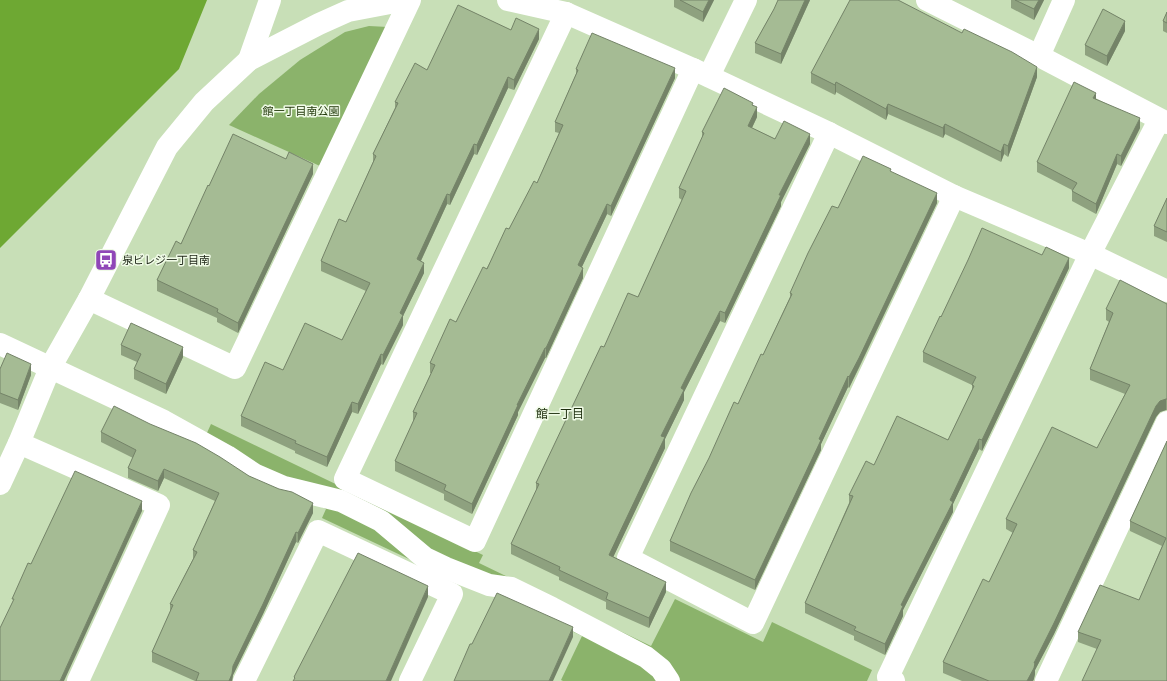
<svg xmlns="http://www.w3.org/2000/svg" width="1167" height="681" viewBox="0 0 1167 681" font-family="'Titillium Web','Noto Sans JP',sans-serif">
  <rect width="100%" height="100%" fill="#c8dfb7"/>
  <g fill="#8bb36b">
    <path d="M369,26L388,27L320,166L229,125L259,94L300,60L345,32Z"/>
    <path d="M76,390L206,435L211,424L483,555L479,563L651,646L675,599L763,642L772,622L872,670L867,681H563L561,680L582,636L464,580L462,584L322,518L326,509Z"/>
  </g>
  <path fill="#6ea833" d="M0,0H207L179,69L0,248Z"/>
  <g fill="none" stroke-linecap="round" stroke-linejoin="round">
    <g stroke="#fff" stroke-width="22">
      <path d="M927,0L1039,56L1167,123"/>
      <path d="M566,13L345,479L475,541L693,69"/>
      <path d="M1039,56L1064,0"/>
      <path d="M249,60L270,0"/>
      <path d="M709,76L746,0"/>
      <path d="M829,133L628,558L753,623L954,196"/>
      <path d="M89,299L235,368L410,0"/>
      <path d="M0,344L164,421L227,456L254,474L284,487L341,501L381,521L425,558L446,568L489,585L511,588L552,608L646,657L661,669L669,681"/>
      <path d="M19,443L159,505L78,681"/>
      <path d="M244,681L318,531L452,594L410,681"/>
      <path d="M894,681L888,677L1090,254L1159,120"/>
      <path d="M1046,681L1167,422"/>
    </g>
    <g stroke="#fff" stroke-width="22">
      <path d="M508,0L566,13L693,69L829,133L954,196L1090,254L1167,291"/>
      <path d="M0,484L19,443L50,368L89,299L167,147L204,102L249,60L319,24L348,11L406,0"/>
    </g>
  </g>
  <g fill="#8ea17f">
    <path d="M674,0H714L703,22L674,7Z"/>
    <path d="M810,0L781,64L755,53V43L774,9Z"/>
    <path d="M1011,0H1044L1034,20L1011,8Z"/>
    <path d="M1167,12V33L1163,31V21Z"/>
    <path d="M511,30L539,39L514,90L508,88L477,155L474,154L450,205L447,204L421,261L424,273L403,316V325L383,365L381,364L358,414L352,412L327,467L295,453V451L241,426V416L283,370L342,340L366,291L321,271V261L346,222L373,162V154L395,108V102L427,70Z"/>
    <path d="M1125,31L1107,66L1085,55V45Z"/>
    <path d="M576,69L675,78L611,216L607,214L582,267L583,278L546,358H545L518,412V415L472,514L444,500V494L395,471V461L413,422V412L431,373H430V363L456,322L509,229L537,183L559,133L555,132V122L576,74Z"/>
    <path d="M811,73L1037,77L1008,157L1004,154L1001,162L945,134L943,138L888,114L886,120L836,92L835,95L811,83Z"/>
    <path d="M1096,100L1140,128L1121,166L1117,164L1096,214L1072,201V190L1037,172V162Z"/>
    <path d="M753,105L757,117L752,128L775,139L810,144L781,202V206L725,323L720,321L684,392V400L665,439V448L613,557L666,592L649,628L606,609V602L559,580V577L511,554V544L536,491V483L604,347L638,297L682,200L679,198V188L702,138V132Z"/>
    <path d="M286,159L313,174L238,333L217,322V318L157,291V280L181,244L209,186Z"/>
    <path d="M891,172L937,203L859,368L849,388L848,387L821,444V450L755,590L670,551V541L763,355L790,297V293Z"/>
    <path d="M1167,198V242L1154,236V226Z"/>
    <path d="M1069,268L982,451L979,449L953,504V512L903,610V616L885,655L854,640V636L805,613V603L849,503V495L874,465L948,440L972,390V385L923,362V352L941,317Z"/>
    <path d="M1167,304V410H1166L1160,412L1156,417L1054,634L1035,670V674L1033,681H962L943,673V662L989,582L1013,533L1006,529V519L1097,448L1125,394L1090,380V369L1109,322L1106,320V309Z"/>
    <path d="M121,345L183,357L166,394L134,379V369L137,362L121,355Z"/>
    <path d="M0,369L31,375L18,410L0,403Z"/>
    <path d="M101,432L249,476L313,513L298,543L296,542L263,614L233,675L232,681H195L152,662V652L170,613V604L193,559V550L215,501L164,478L158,491L128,478V468L133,458L101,442Z"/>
    <path d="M1167,441V681L1097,649L1078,642V632L1139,600L1162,546L1130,531V521Z"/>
  </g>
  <g fill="#748368">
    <path d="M709,0H714L703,22V12Z"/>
    <path d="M805,0H810L781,64V54Z"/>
    <path d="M1039,0H1044L1034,20V9Z"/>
    <path d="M1125,21V31L1107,66V56Z"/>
    <path d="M539,29V39L514,90V80Z"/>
    <path d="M1037,67V77L1008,157V146Z"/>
    <path d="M675,68V78L611,216V206Z"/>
    <path d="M508,77V88L477,155V145Z"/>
    <path d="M836,82V92L835,95V85Z"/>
    <path d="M1096,93V103L1093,98Z"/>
    <path d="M888,104V114L886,120V109Z"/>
    <path d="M757,107V117L748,136V126Z"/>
    <path d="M1140,118V128L1121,166V156Z"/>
    <path d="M945,124V134L943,138V128Z"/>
    <path d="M810,134V144L781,202V206L725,323V313L779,195Z"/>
    <path d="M474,144V154L450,205V195Z"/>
    <path d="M1004,144V154L1001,162V152Z"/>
    <path d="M1117,154V164L1096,214V204Z"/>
    <path d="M313,164V174L238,333V323Z"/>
    <path d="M937,193V203L849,388V377Z"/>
    <path d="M447,194V204L417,269V259Z"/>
    <path d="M607,204V214L578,275V265Z"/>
    <path d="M1069,258V268L982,451V440Z"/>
    <path d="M424,263V273L403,316V325L383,365V355L400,313Z"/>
    <path d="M583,268V278L546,358V348Z"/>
    <path d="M720,311V321L684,392V400L665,439V448L609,566V555L661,436L681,388Z"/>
    <path d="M183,347V357L166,394V384Z"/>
    <path d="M545,348V358L518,412V415L472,514V504L517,405Z"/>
    <path d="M381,354V364L358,414V404Z"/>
    <path d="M31,364V375L18,410V400Z"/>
    <path d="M848,376V387L821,444V450L755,590V580L819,439Z"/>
    <path d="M1166,399V410L1160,412L1156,417L1054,634L1035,670V674L1034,679L1033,681H1027L1034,663L1156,406L1160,401Z"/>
    <path d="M352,402V412L327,467V457Z"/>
    <path d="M979,439V449L953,504V512L903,610V616L885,655V644L901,605Z"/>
    <path d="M164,469V478L158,491V481Z"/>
    <path d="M142,501V511L64,681H60Z"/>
    <path d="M313,503V513L298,543V533Z"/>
    <path d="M296,532V542L263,614L233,675L232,681H229L233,666Z"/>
    <path d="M666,582V592L649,628V618Z"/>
    <path d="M428,586V597L391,681H386Z"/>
    <path d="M573,627V637L553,681H549Z"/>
  </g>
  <g fill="#a5bb94" stroke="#748368">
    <path d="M680,0H709L703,12Z"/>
    <path d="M778,0H805L781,54L755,43L774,9Z"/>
    <path d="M850,0H898L962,33L964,29L1012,52L1037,67L1008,146L1004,144L1001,152L945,124L943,128L888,104L886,109L836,82L835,85L811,73Z"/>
    <path d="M1015,0H1039L1034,9Z"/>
    <path d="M458,5L511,30L516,18L539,29L514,80L508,77L477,145L474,144L450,195L447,194L417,259L424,263L400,313L403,315L383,355L381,354L358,404L352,402L327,457L295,443L296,441L241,416L265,362L283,370L305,323L342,340L370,283L321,261L339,219L346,222L376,156L373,154L398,103L395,102L415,63L427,70Z"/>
    <path d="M1103,9L1125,21L1107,56L1085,45Z"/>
    <path d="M1167,12V23L1163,21Z"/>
    <path d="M592,33L675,68L611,206L607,204L578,265L583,268L546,348H545L517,405H518L472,504L444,490L446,485L395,461L417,413L413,412L435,365L430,363L450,319L456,322L483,267L487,269L506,228L509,229L534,181L537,183L563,125L555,122L578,70L576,69Z"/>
    <path d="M1074,82L1096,93L1093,98L1140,118L1121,156L1117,154L1096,204L1072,191L1077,183L1037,162Z"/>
    <path d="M724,88L753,103L752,105L757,107L748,126L775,139L784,121L810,134L779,195H781L725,313L720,311L681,388L684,390L661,436L665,437L609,555L666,582L649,618L606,599L608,593L559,570L560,567L511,544L539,484L536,483L601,346L604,347L628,293L638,297L686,191L679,188L704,133L702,132Z"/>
    <path d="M233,134L286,159L289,152L313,164L238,323L217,312L218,309L157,280L176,241L181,244L208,185L209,186Z"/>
    <path d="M863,156L891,169L890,171L937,193L859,358L849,377L848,376L819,439L821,440L755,580L670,541L691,493L709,458L734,402L738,404L761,354L763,355L792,294L790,293L808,253L832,206L838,208Z"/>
    <path d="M1167,198V232L1154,226Z"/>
    <path d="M982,228L1042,255L1046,247L1069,258L982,440L979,439L950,500L953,502L901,605L903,606L885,644L854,630L856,627L805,603L853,496L849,495L866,461L874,465L897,416L948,440L974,386L972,385L976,377L923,352L940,316L941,317L968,260Z"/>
    <path d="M1120,280L1167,304V399H1166L1160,401L1156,406L1054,623L1034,663H1035L1034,668L1027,681H989L943,662L983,579L989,582L1017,524L1006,519L1052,427L1097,448L1130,385L1090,369L1113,313L1106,309Z"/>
    <path d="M131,323L183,347L166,384L134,369L141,354L121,345Z"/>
    <path d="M7,353L31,364L18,400L0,393V369Z"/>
    <path d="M114,406L150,424L196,443L220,457L249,476L279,489L292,492L313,503L298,533L296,532L263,604L233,666L232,674L229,681H196L199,673L152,652L173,605L170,604L197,552L193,550L219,493L164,469L158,481L128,468L136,450L101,432Z"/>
    <path d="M1167,441V681H1082L1101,640L1078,632L1100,585L1139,600L1166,538L1130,521Z"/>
    <path d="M75,471L142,501L60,681H0V628L14,599H12L28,563L31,564Z"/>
    <path d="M358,553L428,586L386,681H293L295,678L294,677Z"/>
    <path d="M497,593L573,627L549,681H454L470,644H472Z"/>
  </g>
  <defs>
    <g id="bus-square" transform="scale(1.15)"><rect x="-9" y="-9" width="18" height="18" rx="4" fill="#9046b8" stroke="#f0fbe7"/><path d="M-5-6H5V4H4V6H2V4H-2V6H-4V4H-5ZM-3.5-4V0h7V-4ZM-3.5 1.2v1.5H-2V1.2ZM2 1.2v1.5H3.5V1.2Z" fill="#fff"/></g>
  </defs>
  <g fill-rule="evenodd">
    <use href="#bus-square" x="106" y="260"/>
  </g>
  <g text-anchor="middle" stroke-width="3" stroke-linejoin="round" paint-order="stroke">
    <g font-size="11" fill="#233a0c" stroke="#f0fbe7">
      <text x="301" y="115">館一丁目南公園</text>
    </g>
    <g font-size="11" fill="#20291a" stroke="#f0fbe7" text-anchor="start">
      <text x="122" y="264">泉ビレジ一丁目南</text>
    </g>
    <g font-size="12" fill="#1e2f0e" stroke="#f0fbe7">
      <text x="560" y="418">館一丁目</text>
    </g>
  </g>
</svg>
